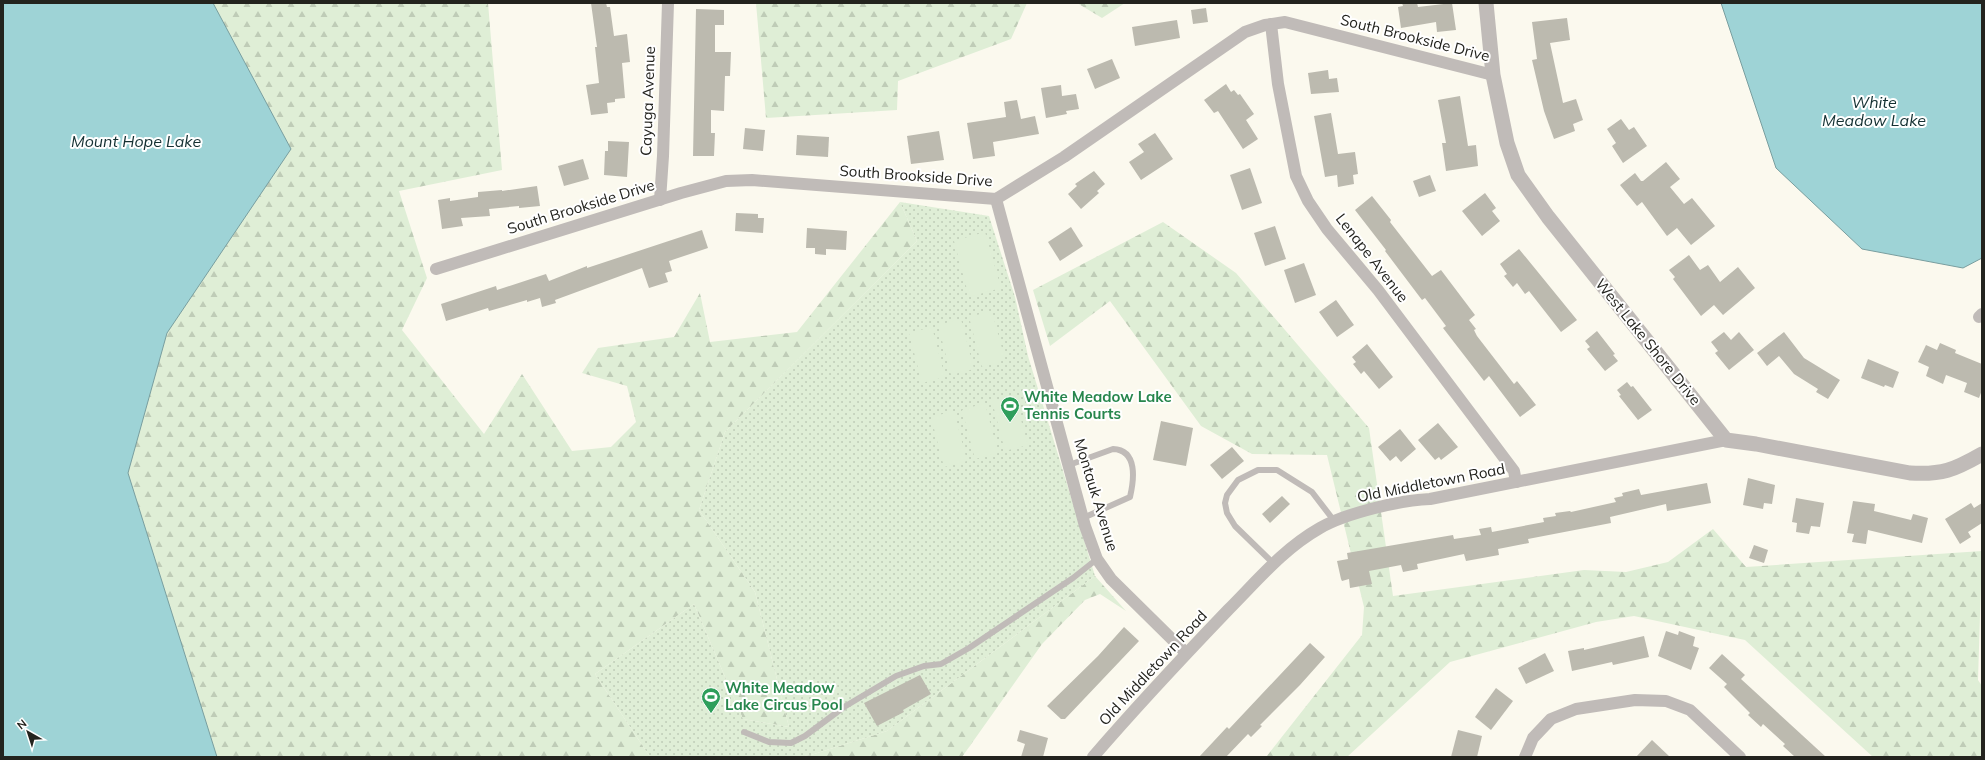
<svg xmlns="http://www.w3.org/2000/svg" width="1985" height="760" viewBox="0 0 1985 760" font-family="Mulish,sans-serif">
  <defs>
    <pattern id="forest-firs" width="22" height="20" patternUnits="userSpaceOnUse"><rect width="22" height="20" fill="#dfeed6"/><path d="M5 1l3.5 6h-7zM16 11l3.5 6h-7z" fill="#bfccb7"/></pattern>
    <pattern id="park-dots" width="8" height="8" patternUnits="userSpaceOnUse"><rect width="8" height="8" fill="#dfeed6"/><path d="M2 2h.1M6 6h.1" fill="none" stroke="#bfccb7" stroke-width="1.8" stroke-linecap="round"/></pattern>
  </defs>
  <rect width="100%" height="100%" fill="#fbf9ee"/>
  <g fill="url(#forest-firs)">
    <path d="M3,3H488L502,170L399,191L427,278L402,330L484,434L522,374L572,451L611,447L636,422L627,386L582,373L598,348L674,337L700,293L710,342L797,332L900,202L917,241L725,432L699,510L755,592L789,727L743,719L694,604L595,674L650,757H3Z"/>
    <path d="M756,3H1027L1011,39L898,81L897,110L766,118Z"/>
    <path d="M1077,3H1125L1102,18Z"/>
    <path d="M1163,222L1236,273L1369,428L1393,596L1584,570L1626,572L1668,562L1713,529L1746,567L1982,551L1978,680L1982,686V757H1873L1745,640L1634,616L1596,622L1450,662L1347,757H1266L1362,635L1364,607L1327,455L1252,454L1201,426L1110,301L1050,346L1033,290Z"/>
    <path d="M1095,576L1126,611L1100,594L1085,600L1042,644L962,757H798L811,755L887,731Z"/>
  </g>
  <path fill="url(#park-dots)" d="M900,202L989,216L1015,297L1028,356L1095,576L887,731L811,755L798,757H650L595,674L694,604L743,719L789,727L755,592L699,510L725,432L917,241Z"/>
  <g fill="#dfeed6">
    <path d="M985,232L1001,288L969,297L954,241Z"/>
    <path d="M992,311L1005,360L982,367L969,317Z"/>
    <path d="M961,319L974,369L951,375L938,325Z"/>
    <path d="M932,327L945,377L922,383L909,333Z"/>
    <path d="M1014,395L1028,445L1005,451L992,401Z"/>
    <path d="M985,403L998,453L975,459L962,410Z"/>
    <path d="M954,411L967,461L944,467L931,417Z"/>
  </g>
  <g fill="#9ed3d6" stroke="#799e9f">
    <path d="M3,3H213L291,149L167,333L128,473L217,757H3Z"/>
    <path d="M1721,3H1982V258L1963,268L1862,249L1776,168Z"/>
  </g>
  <g fill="#bcbaaf">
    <path d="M591,3H606L607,7H610L614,36L627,34L630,62L622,63L625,98L615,99V102L607,103L608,113L591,115L586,85L599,83L595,47H597Z"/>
    <path d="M1402,3H1417L1418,7L1452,3L1456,30L1437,32L1436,22L1401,28L1398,7L1403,6Z"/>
    <path d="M1206,8L1208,22L1193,24L1191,10Z"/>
    <path d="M696,9L724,10V25H715V52H731L730,76H725L724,111L711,110V133H715L714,156H693Z"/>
    <path d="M1567,18L1570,40L1550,43L1563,103L1576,99L1583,120L1573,124L1575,131L1554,139L1544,111L1532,60L1537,59L1532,22Z"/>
    <path d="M1177,20L1180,38L1135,46L1132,27Z"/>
    <path d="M1112,59L1120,78L1095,89L1087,69Z"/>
    <path d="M1328,70L1329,79L1337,78L1339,92L1311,94L1308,73Z"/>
    <path d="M1226,84L1231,92L1234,90L1238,95L1240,94L1254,114L1246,120L1258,139L1243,149L1218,111L1214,113L1204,100Z"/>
    <path d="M1061,85L1062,96L1076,94L1079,109L1066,111L1067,114L1046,118L1041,88Z"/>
    <path d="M1460,96L1468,146L1476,145L1478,166L1446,171L1442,143H1446L1438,100Z"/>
    <path d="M1017,100L1021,119L1035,116L1039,134L993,142L995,156L973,159L967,123L1006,117L1004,102Z"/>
    <path d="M1331,113L1338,154L1355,152L1358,174L1353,175L1354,184L1338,187L1337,175L1325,177L1314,116Z"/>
    <path d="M1621,119L1629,130L1634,127L1647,146L1623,163L1612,146L1616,143L1607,129Z"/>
    <path d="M745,128L765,130L763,151L743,149Z"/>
    <path d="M939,131L944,160L911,164L907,136Z"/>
    <path d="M1155,133L1173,159L1141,180L1129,162L1144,152L1138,144Z"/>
    <path d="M797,135L829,137L828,157L796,155Z"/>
    <path d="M608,141L629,142L627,177L604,175L605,151H608Z"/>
    <path d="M583,159L589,179L564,186L558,166Z"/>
    <path d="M1666,162L1680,179L1670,187L1684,204L1692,198L1715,226L1691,245L1677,228L1667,236L1642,202L1637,206L1620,185L1635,173L1641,181H1643Z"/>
    <path d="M1250,168L1262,203L1242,210L1230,175Z"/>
    <path d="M1094,171L1105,184L1097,191L1099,193L1081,209L1068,194L1077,186L1075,184Z"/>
    <path d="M1430,175L1436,191L1419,197L1413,181Z"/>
    <path d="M537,186L540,206L519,208V206L489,209L490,216L461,218L463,226L442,229L438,200L450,198V201L478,197V192L502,190V191Z"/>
    <path d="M1485,193L1496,208L1492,211L1500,221L1482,236L1462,211Z"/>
    <path d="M1372,196L1391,220L1390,222L1432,276L1441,270L1475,315L1469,320L1476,329L1474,330L1477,336L1514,384L1517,381L1536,405L1520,417L1489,376L1484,381L1443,328L1446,326L1425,298L1422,300L1385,251L1386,250L1355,210Z"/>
    <path d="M736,213L758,214V218H764L763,233L735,231Z"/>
    <path d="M1275,226L1286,259L1265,266L1254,233Z"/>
    <path d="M1071,227L1083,246L1060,261L1048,242Z"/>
    <path d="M807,228L847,231L846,250L826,249V255L815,254V248H806Z"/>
    <path d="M702,230L708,248L669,261L672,271L665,273L668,282L649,288L642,268L555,300L556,303L542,307L540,298L527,302V300L489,311L488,308L446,321L441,304L496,286L497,290L546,274L549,281L587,266V268Z"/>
    <path d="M1519,249L1577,320L1561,332L1529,291L1525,294L1517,283L1513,287L1504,276L1507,274L1500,264Z"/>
    <path d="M1689,255L1700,270L1708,265L1720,282L1738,267L1755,288L1723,315L1714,305L1701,316L1673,279L1675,277L1669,270Z"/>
    <path d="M1304,263L1316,295L1295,303L1284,270Z"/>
    <path d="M1336,300L1354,325L1337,337L1319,312Z"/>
    <path d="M1597,331L1615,354L1613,355L1618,361L1605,371L1587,349L1590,347L1585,341Z"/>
    <path d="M1724,332L1731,340L1739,332L1754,350L1729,370L1715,353L1718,351L1711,342Z"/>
    <path d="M1784,332L1804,358L1840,380L1828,399L1816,392L1818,389L1794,374L1779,356L1767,366L1757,353Z"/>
    <path d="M1940,343L1956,350L1955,353L1982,364V390L1979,398L1964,392L1967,383L1946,375L1943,384L1926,376L1929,367L1918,362L1926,345L1937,350Z"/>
    <path d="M1367,344L1393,377L1379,389L1364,371L1361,374L1353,364L1356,362L1352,357Z"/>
    <path d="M1868,359L1899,372L1893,388L1885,385L1884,387L1861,378Z"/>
    <path d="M1627,382L1631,387L1633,386L1652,410L1638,420L1619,396L1621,395L1617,390Z"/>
    <path d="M1161,421L1193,428L1186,466L1153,460Z"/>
    <path d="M1438,423L1458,447L1441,460L1439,457L1435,460L1418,440Z"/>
    <path d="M1400,429L1416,449L1401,462L1396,456L1390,461L1378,447Z"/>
    <path d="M1232,447L1244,461L1222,479L1210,465Z"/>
    <path d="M1748,478L1775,485L1772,504L1764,503L1763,509L1743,505Z"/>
    <path d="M1707,483L1711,503L1667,511L1666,504L1610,517L1611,523L1528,539L1529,543L1498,549L1499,555L1466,561L1464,554L1417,564L1418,569L1403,572L1401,565L1369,571L1372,584L1350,588L1349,579L1342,581L1341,579L1337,561L1348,559L1347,553L1453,535L1454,539L1481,535L1479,529L1491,527L1492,532L1544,522L1543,518L1556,516L1555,513L1570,511L1571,512L1616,502L1614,498L1623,496L1622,493L1639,489L1641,495Z"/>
    <path d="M1282,496L1290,504L1270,523L1262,514Z"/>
    <path d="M1796,498L1824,503L1820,527L1811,526L1809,534L1796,532L1797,523L1792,522Z"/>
    <path d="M1853,501L1875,504L1874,511L1911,520L1913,514L1928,518L1922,543L1868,530L1866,544L1852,542L1854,534L1847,533Z"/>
    <path d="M1971,503L1974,508L1982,503V523L1968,532L1971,537L1960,544L1945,519Z"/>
    <path d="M1754,545L1768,550L1764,563L1749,558Z"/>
    <path d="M1124,627L1139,641L1065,719H1061L1047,706L1098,656Z"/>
    <path d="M1666,631L1678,635L1679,631L1695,637L1693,646L1699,648L1691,670L1658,656Z"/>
    <path d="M1644,636L1649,657L1613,665L1612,662L1572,671L1568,651L1584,648V650Z"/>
    <path d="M1310,643L1325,657L1300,685L1260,725L1262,726L1251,737L1248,734L1226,757H1199L1227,727L1229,729Z"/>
    <path d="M1545,653L1554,671L1526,684L1518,668Z"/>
    <path d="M1722,654L1745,675L1741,679L1826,757H1795L1783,746L1785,744L1763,724L1761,727L1748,715L1750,713L1724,687L1727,684L1709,668Z"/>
    <path d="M920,675L931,694L903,710L904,712L877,726L864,703Z"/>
    <path d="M1496,688L1513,701L1491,730L1475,717Z"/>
    <path d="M1020,730L1048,738L1043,757H1021L1025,744L1017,741Z"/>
    <path d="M1458,730L1482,736L1477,757H1451Z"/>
    <path d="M1652,740L1670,757H1636Z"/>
  </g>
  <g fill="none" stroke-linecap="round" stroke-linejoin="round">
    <g stroke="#c0bbb8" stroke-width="6">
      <path d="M1069,465L1113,449C1138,450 1134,480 1130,497L1083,518"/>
      <path d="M1273,563L1235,526L1227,513L1225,503L1227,495L1238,480L1258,470H1277L1312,492L1335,522"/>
      <path d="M744,732L769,742L791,743L805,736L844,707L896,676L924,666L941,664L969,648L1073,578L1097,559"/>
    </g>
    <g stroke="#c0bbb8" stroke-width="12">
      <path d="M1271,24L1278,84L1296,176L1308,201L1327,229L1378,290L1514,471L1516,482"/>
      <path d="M996,199L1085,526L1097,559L1111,579L1186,653"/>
      <path d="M660,200L663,156L668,3"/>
      <path d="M436,269L681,193L726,181L752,180L996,199L1064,157L1245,32L1265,25L1285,22L1493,75"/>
      <path d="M1979,317L1982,314"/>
      <path d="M1093,757C1136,707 1182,658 1228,610C1257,581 1283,549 1320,528C1346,513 1401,500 1430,499L1726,440"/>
      <path d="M1525,757L1533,738L1551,719L1576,709L1635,700L1666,701L1690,710L1740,757"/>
    </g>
    <path stroke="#c0bbb8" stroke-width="15" d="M1486,3L1493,75L1507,143L1518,175L1548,217L1726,440L1756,444L1910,473C1942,475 1954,470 1982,454"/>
  </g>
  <defs>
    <g id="stadium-pin" transform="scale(1)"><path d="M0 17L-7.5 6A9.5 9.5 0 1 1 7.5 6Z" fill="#2e9e5b" stroke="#fff"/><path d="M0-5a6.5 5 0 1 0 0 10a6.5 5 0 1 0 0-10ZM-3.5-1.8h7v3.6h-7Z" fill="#fff"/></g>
  </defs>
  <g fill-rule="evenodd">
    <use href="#stadium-pin" x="1010" y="406"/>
    <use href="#stadium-pin" x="711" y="697"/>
  </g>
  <g text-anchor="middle" stroke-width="4" stroke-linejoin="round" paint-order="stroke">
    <g font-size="15" fill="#23231e" stroke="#fff">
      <text transform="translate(1415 38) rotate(14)" y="5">South Brookside Drive</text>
      <text transform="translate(648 101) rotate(-88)" y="5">Cayuga Avenue</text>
      <text transform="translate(916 176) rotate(4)" y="5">South Brookside Drive</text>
      <text transform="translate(581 207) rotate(-17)" y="5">South Brookside Drive</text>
      <text transform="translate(1372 258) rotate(52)" y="5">Lenape Avenue</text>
      <text transform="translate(1648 342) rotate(51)" y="5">West Lake Shore Drive</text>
      <text transform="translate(1431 483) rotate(-11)" y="5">Old Middletown Road</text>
      <text transform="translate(1096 495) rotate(73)" y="5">Montauk Avenue</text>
      <text transform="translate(1153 668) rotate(-47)" y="5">Old Middletown Road</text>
    </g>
    <g font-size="15" font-weight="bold" fill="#27864d" stroke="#fff" text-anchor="start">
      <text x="1024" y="402">White Meadow Lake<tspan x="1024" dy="17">Tennis Courts</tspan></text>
      <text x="725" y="693">White Meadow<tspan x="725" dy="17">Lake Circus Pool</tspan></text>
    </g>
    <g font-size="16" font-style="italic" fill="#143032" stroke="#fff">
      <text x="1874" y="108">White<tspan x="1874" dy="18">Meadow Lake</tspan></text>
      <text x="136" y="147">Mount Hope Lake</text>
    </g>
  </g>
  <rect width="1985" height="760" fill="none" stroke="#23231e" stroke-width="8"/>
  <g transform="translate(28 732) rotate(321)" stroke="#ffffff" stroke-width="3" paint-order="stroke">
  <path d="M0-3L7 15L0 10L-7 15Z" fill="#23231e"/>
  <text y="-6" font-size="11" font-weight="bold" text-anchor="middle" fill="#23231e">N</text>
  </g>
</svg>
